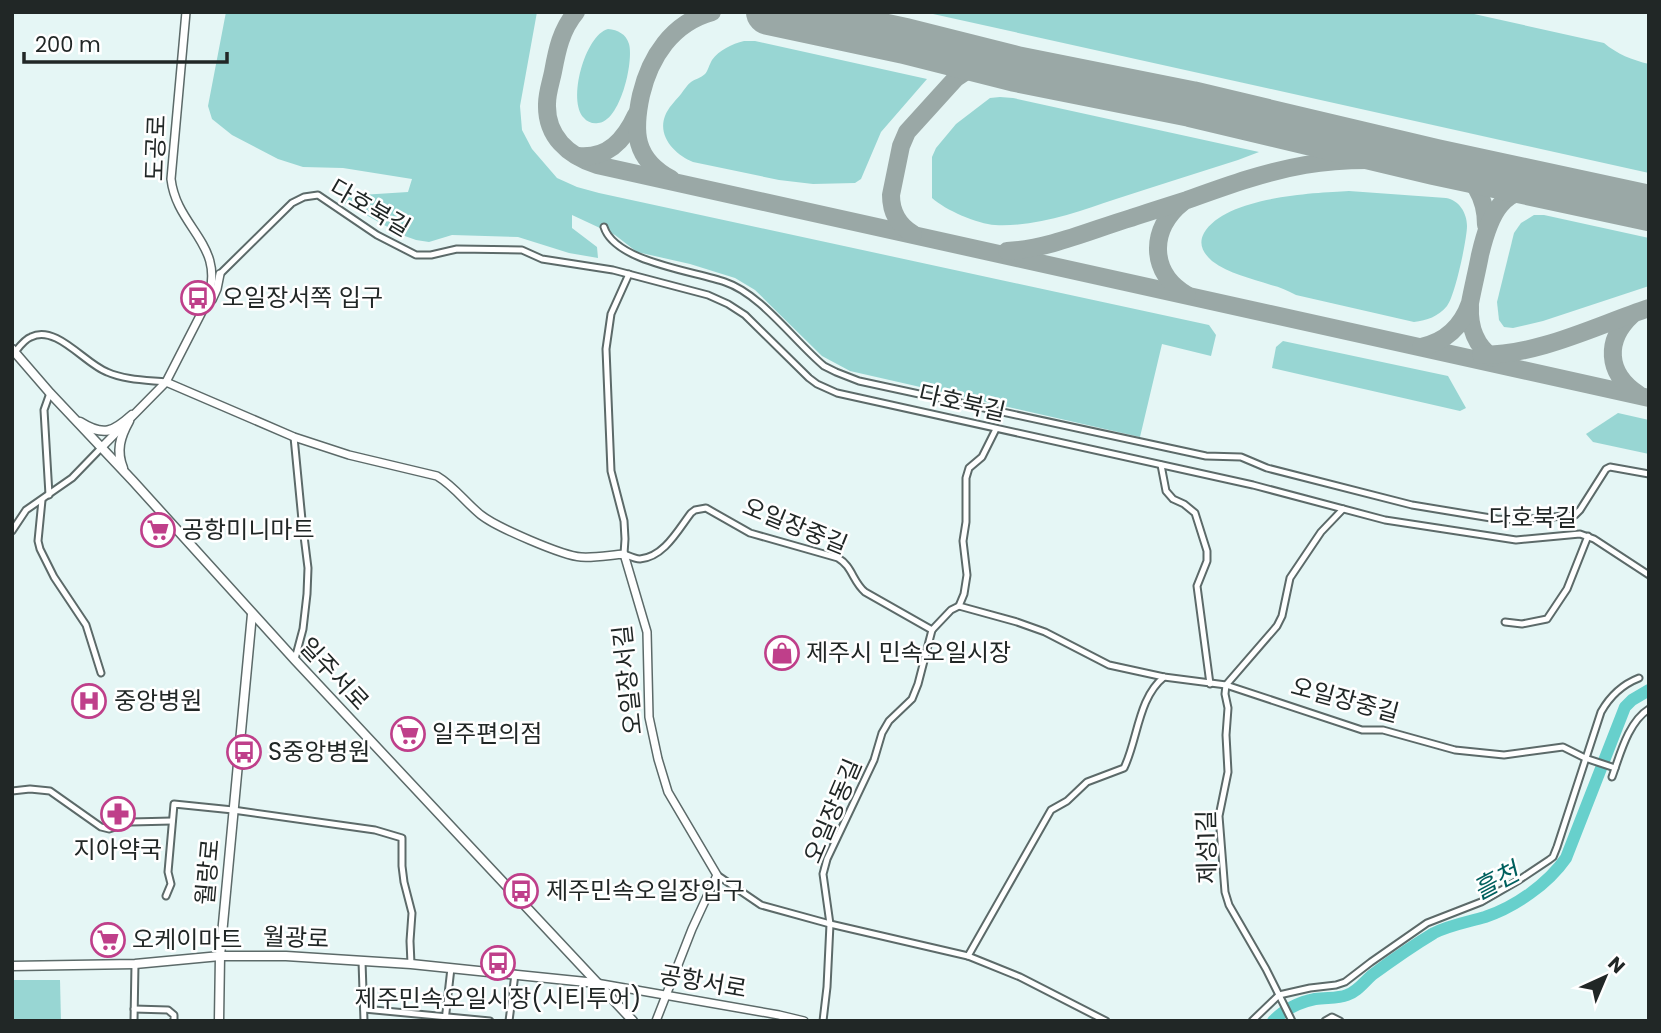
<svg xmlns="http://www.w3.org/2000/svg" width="1661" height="1033" viewBox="0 0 1661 1033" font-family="Poppins,'Noto Sans KR',sans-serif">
  <rect width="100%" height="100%" fill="#e5f6f5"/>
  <g fill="#98d6d3">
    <path d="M226,12H537L520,106L522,130L532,149L557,178L577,187L599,193L1209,325L1216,335L1211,356L1162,344L1140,437L850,371L822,356L755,290L735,278L690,264L637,252L615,235L572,215V228L597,247L598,258L569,253L518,237L452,235L429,242L416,240L402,235L341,201L345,196L408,192L412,179L343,168L303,167L278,159L232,135L212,119L208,106Z"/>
    <path d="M924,12H1465L1604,43C1617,54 1632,60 1649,64V173Z"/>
    <path d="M608,29C618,30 626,34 629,44C634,62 620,122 598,123C593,124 587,122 584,118C567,101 585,35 608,29Z"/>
    <path d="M744,41H755L927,79L881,132L861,179L855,183L813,184L779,180L693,162C676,155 657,137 665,116C668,108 675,101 681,94C684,90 687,85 691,82C695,79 701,78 705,74C708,71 709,65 712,60C719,50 732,44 744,41Z"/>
    <path d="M1000,97L1013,98L1259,152L1238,160C1197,173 1156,186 1116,199C1077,212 1037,227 995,225C978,224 945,210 932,198V157L936,148L956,124L990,98Z"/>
    <path d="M1349,191L1446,198C1459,200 1467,213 1467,226C1467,239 1455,296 1447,306C1438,317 1427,320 1414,322L1296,295C1288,291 1280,287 1271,285C1251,278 1229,274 1212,261C1203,253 1198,244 1204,233C1225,197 1311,193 1349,191Z"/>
    <path d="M1534,215H1544L1649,238V286L1543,321L1513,328L1504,327L1499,320L1497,302L1514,233L1521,223Z"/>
    <path d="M1283,341L1448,376L1466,408L1460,411L1272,368L1276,347Z"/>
    <path d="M1618,413L1649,420V454L1593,442L1586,434Z"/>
    <path d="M12,980H60L61,1021H12Z"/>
  </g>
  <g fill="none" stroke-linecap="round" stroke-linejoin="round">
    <path stroke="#67d0cc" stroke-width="12" d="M1273,1021C1284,1010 1300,1002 1315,999C1326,997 1337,999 1347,995C1357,992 1364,982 1372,975C1391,961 1414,945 1434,933C1450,925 1468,922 1485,917C1515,907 1548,884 1566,858L1625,707L1632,700L1649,690"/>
    <g stroke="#9aa8a6" stroke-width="18">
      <path d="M576,12C561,30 557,50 553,72C551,82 547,93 547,104C546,136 568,156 597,165L1649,398"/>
      <path d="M578,156C608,159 625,139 636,115"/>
      <path d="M1448,166C1474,174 1486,199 1486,225"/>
      <path d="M671,179C634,159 633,132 641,95C650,57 672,23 712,12"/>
      <path d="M1183,202C1149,228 1149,273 1187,295"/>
      <path d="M913,234C898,225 891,212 891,195L901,146L907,132L956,78L968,70L982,66L1016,69"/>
      <path d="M1007,251C1049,249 1091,230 1131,218C1149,212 1168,206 1187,200C1226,186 1264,172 1305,165C1355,156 1409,160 1459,167"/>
      <path d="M1470,306C1469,327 1476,346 1493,358"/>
      <path d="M1632,315C1605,340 1606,373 1638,394"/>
      <path d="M1421,347C1445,342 1462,326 1470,303C1473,287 1477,271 1480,255C1490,213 1501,186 1550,187"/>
      <path d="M1481,355C1539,355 1595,326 1649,308"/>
    </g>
    <path stroke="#9aa8a6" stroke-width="46" d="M769,12L905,41L1016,69L1191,104L1435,162L1649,208"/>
    <g stroke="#5c6a69" stroke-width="9">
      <g id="minor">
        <path d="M604,227C615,262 694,271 725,282C761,294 794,341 824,366L836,372L859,381L1206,456L1241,457L1267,468L1412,505L1497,519L1519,520L1575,515L1580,510L1606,469L1610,467L1649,474"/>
        <path d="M220,274L292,203L304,197L318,195L377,235L416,255H431L457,249L522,250L542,259L613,270L708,295L728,304L745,315L809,378L817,384L837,393L1253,485L1385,520L1516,540L1580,534L1594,539L1649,575"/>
        <path d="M629,274L611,314L606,349L611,471L624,521L625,539L624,554C629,556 635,559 640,559C664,557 678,530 691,513L695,510L706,508L750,533L838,558C852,566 853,582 865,592L932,630"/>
        <path d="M15,352C19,347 25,339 31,337C56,324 85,364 107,372C125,380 146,380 166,382"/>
        <path d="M294,437L302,520L308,568L307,594L303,629L295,659"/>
        <path d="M1161,465L1166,491L1173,499L1184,504L1195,513L1207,551V561L1197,586L1210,684"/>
        <path d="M49,495L44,410L50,393"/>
        <path d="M42,500L38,541L40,549L54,577L86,625L101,673"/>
        <path d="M12,531L26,510L72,478L101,448"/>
        <path d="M959,606L964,594L967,575L963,541L966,522V478L969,468L982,457L996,429"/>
        <path d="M1505,622L1522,624L1547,619L1567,589L1588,536"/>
        <path d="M932,630L951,610L959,606L1017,622L1045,632L1109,665L1164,677L1226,685L1362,730H1383L1455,750L1504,755L1563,747L1585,758L1615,768"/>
        <path d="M1226,685L1225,694L1228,708L1226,735L1228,772L1219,816L1225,892L1229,905L1266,969L1292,1021"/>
        <path d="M1226,685L1277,626L1282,616L1290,578L1321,532L1343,509"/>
        <path d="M1612,777C1620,755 1628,722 1649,709"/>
        <path d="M12,791L30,789L50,791L101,827L109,829L131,822L172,821"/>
        <path d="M717,875L761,905L830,924L968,956L1020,977L1106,1021"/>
        <path d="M166,896L171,884L168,872L174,804L233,810L375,830L402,838V866L404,882L412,913L410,941L411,964"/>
        <path d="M968,956L1051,810L1067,801L1087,782L1124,768C1138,739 1138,698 1164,677"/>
        <path d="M362,961L364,1021"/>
        <path d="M134,1009L168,1010L174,1015V1021"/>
        <path d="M364,1009L490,1021"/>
        <path d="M134,1021L135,964"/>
        <path d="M445,1021L451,968"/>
        <path d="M509,1021L515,974"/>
        <path d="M823,1021L827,987L830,924L823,874L827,859L874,760L882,733L889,721L912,699L918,684L932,630"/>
        <path d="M1252,1021L1279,995L1310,988L1336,985L1345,982L1371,962L1427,923L1481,902L1519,880L1549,860L1553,857L1557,847L1601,712C1610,696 1621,685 1639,678"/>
        <path d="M1325,1021L1332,1017L1340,1021"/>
      </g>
    </g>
    <g stroke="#5c6a69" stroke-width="10">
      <g id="tertiary">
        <path d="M212,300L217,289L220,274"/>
        <path d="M166,382L294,437L349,455L437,476C454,486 466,503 481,515C496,527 563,556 581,557C595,558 610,555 624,554L647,632L649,717L658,759L668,792L717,875L692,929L656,1021"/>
        <path d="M101,448L166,382L206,304C229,245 177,230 171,179L186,12"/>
        <path d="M596,983L779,1015L804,1021"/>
      </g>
    </g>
    <g stroke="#5c6a69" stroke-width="11">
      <g id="secondary">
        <path d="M12,349L50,393L133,481L295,660L633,1021"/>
        <path d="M80,422C104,437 113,432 132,415"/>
        <path d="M123,468C116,451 120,437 129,421"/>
        <path d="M12,966L135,964L220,956H286L411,964L596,983"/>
        <path d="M219,1021L220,956L252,614"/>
      </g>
    </g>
    <use href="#minor" stroke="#fff" stroke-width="5"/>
    <use href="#tertiary" stroke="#fff" stroke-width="7"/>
    <use href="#secondary" stroke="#fff" stroke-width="8"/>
  </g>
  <defs>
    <g id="bus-ring" transform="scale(1.75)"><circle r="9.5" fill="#fff" stroke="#bf3f8a" stroke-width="1.5"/><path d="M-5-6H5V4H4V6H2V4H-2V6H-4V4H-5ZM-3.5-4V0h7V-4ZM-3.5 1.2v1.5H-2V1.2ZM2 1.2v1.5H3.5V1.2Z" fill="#bf3f8a"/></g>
    <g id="supermarket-ring" transform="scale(1.75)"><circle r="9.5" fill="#fff" stroke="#bf3f8a" stroke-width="1.5"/><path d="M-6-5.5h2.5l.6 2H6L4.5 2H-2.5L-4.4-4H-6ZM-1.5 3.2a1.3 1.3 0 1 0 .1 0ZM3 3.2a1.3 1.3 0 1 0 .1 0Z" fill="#bf3f8a"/></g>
    <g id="shop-ring" transform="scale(1.75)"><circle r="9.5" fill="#fff" stroke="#bf3f8a" stroke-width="1.5"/><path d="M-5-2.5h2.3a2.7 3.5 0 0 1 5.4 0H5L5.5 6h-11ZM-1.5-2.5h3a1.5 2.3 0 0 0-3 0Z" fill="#bf3f8a"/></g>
    <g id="hospital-ring" transform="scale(1.75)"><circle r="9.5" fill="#fff" stroke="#bf3f8a" stroke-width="1.5"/><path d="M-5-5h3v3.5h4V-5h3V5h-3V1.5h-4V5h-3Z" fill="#bf3f8a"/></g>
    <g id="pharmacy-ring" transform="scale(1.75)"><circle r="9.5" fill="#fff" stroke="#bf3f8a" stroke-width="1.5"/><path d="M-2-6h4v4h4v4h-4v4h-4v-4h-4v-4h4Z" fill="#bf3f8a"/></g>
  </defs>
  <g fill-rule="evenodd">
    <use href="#bus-ring" x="198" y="298"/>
    <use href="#supermarket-ring" x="158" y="530"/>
    <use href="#shop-ring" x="782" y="653"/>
    <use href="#hospital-ring" x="89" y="701"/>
    <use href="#supermarket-ring" x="408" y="734"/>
    <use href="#bus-ring" x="244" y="752"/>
    <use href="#pharmacy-ring" x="118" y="814"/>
    <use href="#bus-ring" x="521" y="891"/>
    <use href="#supermarket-ring" x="108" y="940"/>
    <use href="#bus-ring" x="498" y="963"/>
  </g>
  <g text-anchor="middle" stroke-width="5" stroke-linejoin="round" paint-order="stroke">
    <g font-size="24" fill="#212726" stroke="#fff">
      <text transform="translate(156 148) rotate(-88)" y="8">도공로</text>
      <text transform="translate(370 208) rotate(30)" y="8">다호북길</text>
      <text transform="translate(962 403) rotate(13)" y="8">다호북길</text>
      <text x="1533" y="526">다호북길</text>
      <text transform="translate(795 526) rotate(22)" y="8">오일장중길</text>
      <text transform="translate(334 674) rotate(47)" y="8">일주서로</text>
      <text transform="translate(628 680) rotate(-96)" y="8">오일장서길</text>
      <text transform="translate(1345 700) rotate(15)" y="8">오일장중길</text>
      <text transform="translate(833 811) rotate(-67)" y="8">오일장동길</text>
      <text transform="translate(1207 847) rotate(-91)" y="8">제성1길</text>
      <text transform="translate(208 872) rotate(-85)" y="8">월랑로</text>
      <text transform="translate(296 938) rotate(2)" y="8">월광로</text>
      <text transform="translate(703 982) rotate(10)" y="8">공항서로</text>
    </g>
    <g font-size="24" fill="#212726" stroke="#fff" text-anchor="start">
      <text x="222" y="306">오일장서쪽 입구</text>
      <text x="182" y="538">공항미니마트</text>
      <text x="806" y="661">제주시 민속오일시장</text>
      <text x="114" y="709">중앙병원</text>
      <text x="432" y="742">일주편의점</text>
      <text x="268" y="760">S중앙병원</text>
      <text x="118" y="858" text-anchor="middle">지아약국</text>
      <text x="546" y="899">제주민속오일장입구</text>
      <text x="132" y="948">오케이마트</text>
      <text x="498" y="1007" text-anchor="middle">제주민속오일시장(시티투어)</text>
    </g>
    <g font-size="26" font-style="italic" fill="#00605e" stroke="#fff">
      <text transform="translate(1496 881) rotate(-28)" y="9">흘천</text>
    </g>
  </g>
  <rect width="1661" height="1033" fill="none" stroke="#212726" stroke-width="28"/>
  <g transform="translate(1605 977) rotate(44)" stroke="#ffffff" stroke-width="5" paint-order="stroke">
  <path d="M0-5L12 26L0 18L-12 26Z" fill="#212726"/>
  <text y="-10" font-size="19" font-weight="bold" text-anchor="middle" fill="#212726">N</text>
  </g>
  <path d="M24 52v10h203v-10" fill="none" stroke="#212726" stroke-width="3.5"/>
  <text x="35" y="52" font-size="21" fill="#212726" stroke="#ffffff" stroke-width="5" paint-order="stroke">200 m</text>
</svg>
